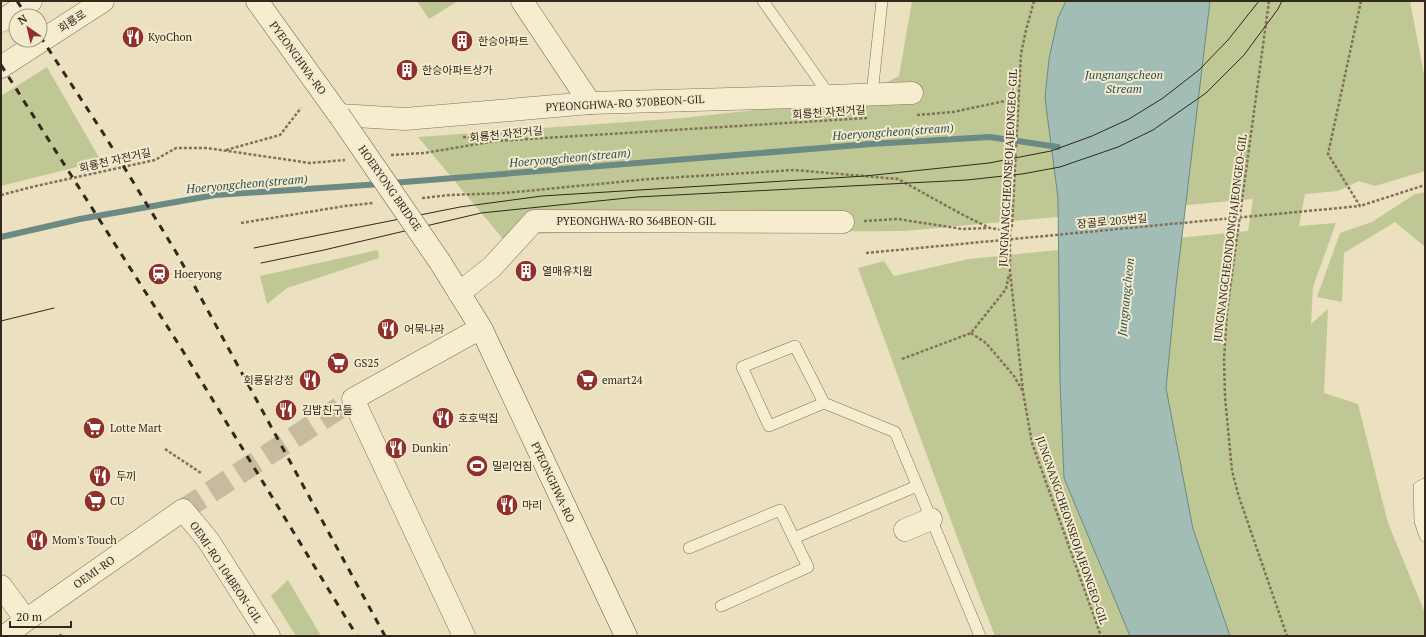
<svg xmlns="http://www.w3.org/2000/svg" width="1426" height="637" viewBox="0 0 1426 637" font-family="'PT Serif','Noto Sans KR',serif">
  <rect width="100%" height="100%" fill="#ebe0bf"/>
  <g fill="#bfc894">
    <path d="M417,1H458L429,19Z"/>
    <path d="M912,1H1410L1425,80V171L1375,186L1359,181L1338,191L1305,194L1299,226L1336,223L1313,287L1311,324L1328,309L1324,393L1358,404L1388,523L1425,613V636H995C947,514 904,391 858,268L884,261L894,276L969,259L1248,231L1253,199L904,231L558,233L530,234L503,239L418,137L683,118L853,99L899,76Z"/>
    <path d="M47,67L101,161L1,186V96Z"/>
    <path d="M1425,192V247L1395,222L1344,253L1342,302L1317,297L1340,233L1372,222L1415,194Z"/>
    <path d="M378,250L379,258L287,288L267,304L260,276Z"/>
    <path d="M288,580L321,636H296L271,596Z"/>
  </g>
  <path fill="#a2bdb6" stroke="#6a8a83" d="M1066,1H1210L1176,286L1166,388L1193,529L1230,636H1130L1064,478L1060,381L1058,198L1045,98L1049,59L1058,18Z"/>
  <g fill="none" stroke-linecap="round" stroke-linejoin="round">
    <g stroke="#6a8a83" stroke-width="6">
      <path d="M392,183L871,144L990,137L1058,147"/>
      <path d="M1,237L80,219L215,195L381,184"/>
    </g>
    <path stroke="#c6bb9e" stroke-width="22" stroke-dasharray="22 11" stroke-linecap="butt" d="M183,510L353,399"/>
    <g stroke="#827158" stroke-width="12">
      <g id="service">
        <path d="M763,1L830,96"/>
        <path d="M872,94L882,1"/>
        <path d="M824,403L769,426L742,367L795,346L824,403L895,432L980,636"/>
        <path d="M1425,484L1419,487L1420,521L1425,536"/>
        <path d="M794,538L917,486"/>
        <path d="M689,548L780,510L808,567L721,606"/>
      </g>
    </g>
    <g stroke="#827158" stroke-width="23">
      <g id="minor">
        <path d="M522,1L590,103"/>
        <path d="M339,115L405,119L590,103L830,96L912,93"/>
        <path d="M459,293L492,267L534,221L843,222"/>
        <path d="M905,530L931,519"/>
        <path d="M1,586L26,620"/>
        <path d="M5,636L26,620L183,510L208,540L269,636"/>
        <path d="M464,636L353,399L481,328"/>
      </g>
    </g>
    <g stroke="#827158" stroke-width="23">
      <g id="tertiary">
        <path d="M1,21L31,1"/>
        <path d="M1,67L103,1"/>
      </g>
    </g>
    <g stroke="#64523c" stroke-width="23">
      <g id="secondary">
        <path d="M257,1L339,115"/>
        <path d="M440,262L481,328L626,636"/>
      </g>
    </g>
    <g stroke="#827158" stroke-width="2.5" stroke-dasharray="3 2" stroke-linecap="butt">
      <path d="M1034,1L1026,30L1021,54L1012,226L1010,231V271L1023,392L1032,443L1101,636"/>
      <path d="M1269,1L1227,311L1224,359L1225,397L1232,471L1239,497L1287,636"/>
      <path d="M1361,1L1328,154L1360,206L1425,185"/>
      <path d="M917,115L953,112L1019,98"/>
      <path d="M463,137L492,140"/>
      <path d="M226,150L280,135L301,108"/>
      <path d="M391,155L424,153L496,141L867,118"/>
      <path d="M1,195L36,186L155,160L176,148H207L310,163L345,160"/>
      <path d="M422,198L450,195L505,193L650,179L794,170L898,179L965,216L990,228L1010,231"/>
      <path d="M864,221L898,219L962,229L988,228"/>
      <path d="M241,223L345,206L373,203"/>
      <path d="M971,333L986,343L1014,376L1022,390"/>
      <path d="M902,359L971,333L1006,289L1009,274"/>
      <path d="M165,449L201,473"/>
      <path d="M60,634L61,636"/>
    </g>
    <use href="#service" stroke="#f6edd1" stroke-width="11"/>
    <use href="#minor" stroke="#f6edd1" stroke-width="22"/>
    <use href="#tertiary" stroke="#f6edd1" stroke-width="22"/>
    <use href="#secondary" stroke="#f6edd1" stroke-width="22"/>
    <g stroke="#32281c" stroke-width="1">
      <path d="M254,248L460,207L542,196L865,176L989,163L1051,151L1092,136L1129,119L1163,98L1199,70L1228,40L1259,1"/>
      <path d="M261,263L324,250L481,213L637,197L967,180L1022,174L1060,167L1118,147L1153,130L1206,93L1244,55L1278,9L1282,1"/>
      <path d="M1,321L54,308"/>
    </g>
    <g stroke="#32281c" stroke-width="3" stroke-dasharray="7 7" stroke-linecap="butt">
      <path d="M17,1L27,16"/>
      <path d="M40,36L105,136L176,252L385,636"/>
      <path d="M1,65L181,348L357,636"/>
    </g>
    <g stroke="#64523c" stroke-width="23" stroke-linecap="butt">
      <path id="secondary-bridge" d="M339,115L440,262"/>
    </g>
    <path stroke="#827158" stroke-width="2.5" stroke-dasharray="3 2" stroke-linecap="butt" d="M866,253L1360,206"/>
    <use href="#secondary-bridge" stroke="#f6edd1" stroke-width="22"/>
  </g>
  <defs>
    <g id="restaurant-disc" transform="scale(1.15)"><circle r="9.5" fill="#8e302c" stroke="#f3eace"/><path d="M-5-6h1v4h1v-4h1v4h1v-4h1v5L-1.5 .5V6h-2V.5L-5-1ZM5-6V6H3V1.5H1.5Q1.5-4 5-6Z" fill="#fff"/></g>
    <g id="building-disc" transform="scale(1.15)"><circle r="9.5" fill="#8e302c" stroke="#f3eace"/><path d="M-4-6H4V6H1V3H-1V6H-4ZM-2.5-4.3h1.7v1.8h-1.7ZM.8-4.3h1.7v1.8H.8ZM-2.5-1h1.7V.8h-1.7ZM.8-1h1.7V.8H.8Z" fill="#fff"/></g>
    <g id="station-disc" transform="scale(1.15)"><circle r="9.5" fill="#8e302c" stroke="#f3eace"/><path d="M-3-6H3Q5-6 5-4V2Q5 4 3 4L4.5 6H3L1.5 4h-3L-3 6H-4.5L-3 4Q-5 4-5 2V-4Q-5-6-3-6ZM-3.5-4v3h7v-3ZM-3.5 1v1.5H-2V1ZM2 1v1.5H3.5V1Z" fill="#fff"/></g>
    <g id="supermarket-disc" transform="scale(1.15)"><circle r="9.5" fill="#8e302c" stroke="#f3eace"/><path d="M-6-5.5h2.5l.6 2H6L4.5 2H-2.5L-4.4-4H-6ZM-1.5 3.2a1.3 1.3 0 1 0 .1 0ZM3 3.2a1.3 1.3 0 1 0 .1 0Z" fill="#fff"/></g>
    <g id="stadium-disc" transform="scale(1.15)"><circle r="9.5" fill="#8e302c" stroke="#f3eace"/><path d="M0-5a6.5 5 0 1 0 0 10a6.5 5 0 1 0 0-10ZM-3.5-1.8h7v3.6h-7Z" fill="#fff"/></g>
  </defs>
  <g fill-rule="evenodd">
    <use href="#restaurant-disc" x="133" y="37"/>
    <use href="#building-disc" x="462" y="41"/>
    <use href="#building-disc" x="407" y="70"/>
    <use href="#building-disc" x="526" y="271"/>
    <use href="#station-disc" x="159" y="274"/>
    <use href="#restaurant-disc" x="388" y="329"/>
    <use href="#supermarket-disc" x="338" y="363"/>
    <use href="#restaurant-disc" x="310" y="380"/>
    <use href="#supermarket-disc" x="587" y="380"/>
    <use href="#restaurant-disc" x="286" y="410"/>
    <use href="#restaurant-disc" x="443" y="418"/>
    <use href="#supermarket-disc" x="94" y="428"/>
    <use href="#restaurant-disc" x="396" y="448"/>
    <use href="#stadium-disc" x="477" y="466"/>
    <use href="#restaurant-disc" x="100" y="476"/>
    <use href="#supermarket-disc" x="95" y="501"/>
    <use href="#restaurant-disc" x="507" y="505"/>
    <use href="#restaurant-disc" x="37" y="540"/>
  </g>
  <g text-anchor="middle" stroke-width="4" stroke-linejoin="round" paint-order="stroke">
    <g font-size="11" fill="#32281c" stroke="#f3eace">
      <text transform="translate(72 21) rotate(-33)" y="4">회룡로</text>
      <text transform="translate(298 58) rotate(54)" y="4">PYEONGHWA-RO</text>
      <text transform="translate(625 103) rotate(-3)" y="4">PYEONGHWA-RO 370BEON-GIL</text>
      <text transform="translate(829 112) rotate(-4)" y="4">회룡천 자전거길</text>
      <text transform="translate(506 134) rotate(-6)" y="4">회룡천 자전거길</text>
      <text transform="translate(115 160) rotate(-13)" y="4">회룡천 자전거길</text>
      <text transform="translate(1008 168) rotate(-87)" y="4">JUNGNANGCHEONSEOJAJEONGEO-GIL</text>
      <text transform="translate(390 188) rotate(55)" y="4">HOERYONG BRIDGE</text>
      <text x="636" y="225">PYEONGHWA-RO 364BEON-GIL</text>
      <text transform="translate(1112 221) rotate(-5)" y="4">장골로 203번길</text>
      <text transform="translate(1230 238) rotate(-83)" y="4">JUNGNANGCHEONDONGJAJEONGEO-GIL</text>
      <text transform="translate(553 482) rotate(65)" y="4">PYEONGHWA-RO</text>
      <text transform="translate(1072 530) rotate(71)" y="4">JUNGNANGCHEONSEOJAJEONGEO-GIL</text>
      <text transform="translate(94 572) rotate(-35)" y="4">OEMI-RO</text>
      <text transform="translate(226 572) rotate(56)" y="4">OEMI-RO 104BEON-GIL</text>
    </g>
    <g font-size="11" fill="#32281c" stroke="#f3eace" text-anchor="start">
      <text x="148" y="41">KyoChon</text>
      <text x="478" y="45">한승아파트</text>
      <text x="422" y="74">한승아파트상가</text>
      <text x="542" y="275">열매유치원</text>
      <text x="174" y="278">Hoeryong</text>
      <text x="404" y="333">어묵나라</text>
      <text x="354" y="367">GS25</text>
      <text x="294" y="384" text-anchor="end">회룡닭강정</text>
      <text x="602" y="384">emart24</text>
      <text x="302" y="414">김밥친구들</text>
      <text x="458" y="422">호호떡집</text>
      <text x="110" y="432">Lotte Mart</text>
      <text x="412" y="452">Dunkin'</text>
      <text x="492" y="470">밀리언짐</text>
      <text x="116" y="480">두끼</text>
      <text x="110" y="505">CU</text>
      <text x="522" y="509">마리</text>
      <text x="52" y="544">Mom's Touch</text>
    </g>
    <g font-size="12" font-style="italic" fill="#2c5151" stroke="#f3eace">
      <text x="1124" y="79">Jungnangcheon<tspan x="1124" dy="14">Stream</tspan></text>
      <text transform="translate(893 132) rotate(-4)" y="4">Hoeryongcheon(stream)</text>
      <text transform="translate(570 158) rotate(-5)" y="4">Hoeryongcheon(stream)</text>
      <text transform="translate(247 184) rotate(-5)" y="4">Hoeryongcheon(stream)</text>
      <text transform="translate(1126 297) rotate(-84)" y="4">Jungnangcheon</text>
    </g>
  </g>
  <rect width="1426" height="637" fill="none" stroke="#32281c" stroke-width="4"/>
  <g transform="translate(28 28) rotate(326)"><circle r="19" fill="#f3eace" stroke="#a69c87"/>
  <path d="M0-3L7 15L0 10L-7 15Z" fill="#8e302c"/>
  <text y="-6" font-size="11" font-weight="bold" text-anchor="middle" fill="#32281c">N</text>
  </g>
  <path d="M10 621v6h61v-6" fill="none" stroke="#32281c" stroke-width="2"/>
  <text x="16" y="621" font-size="12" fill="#32281c" stroke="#f3eace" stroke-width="3" paint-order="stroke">20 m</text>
</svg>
